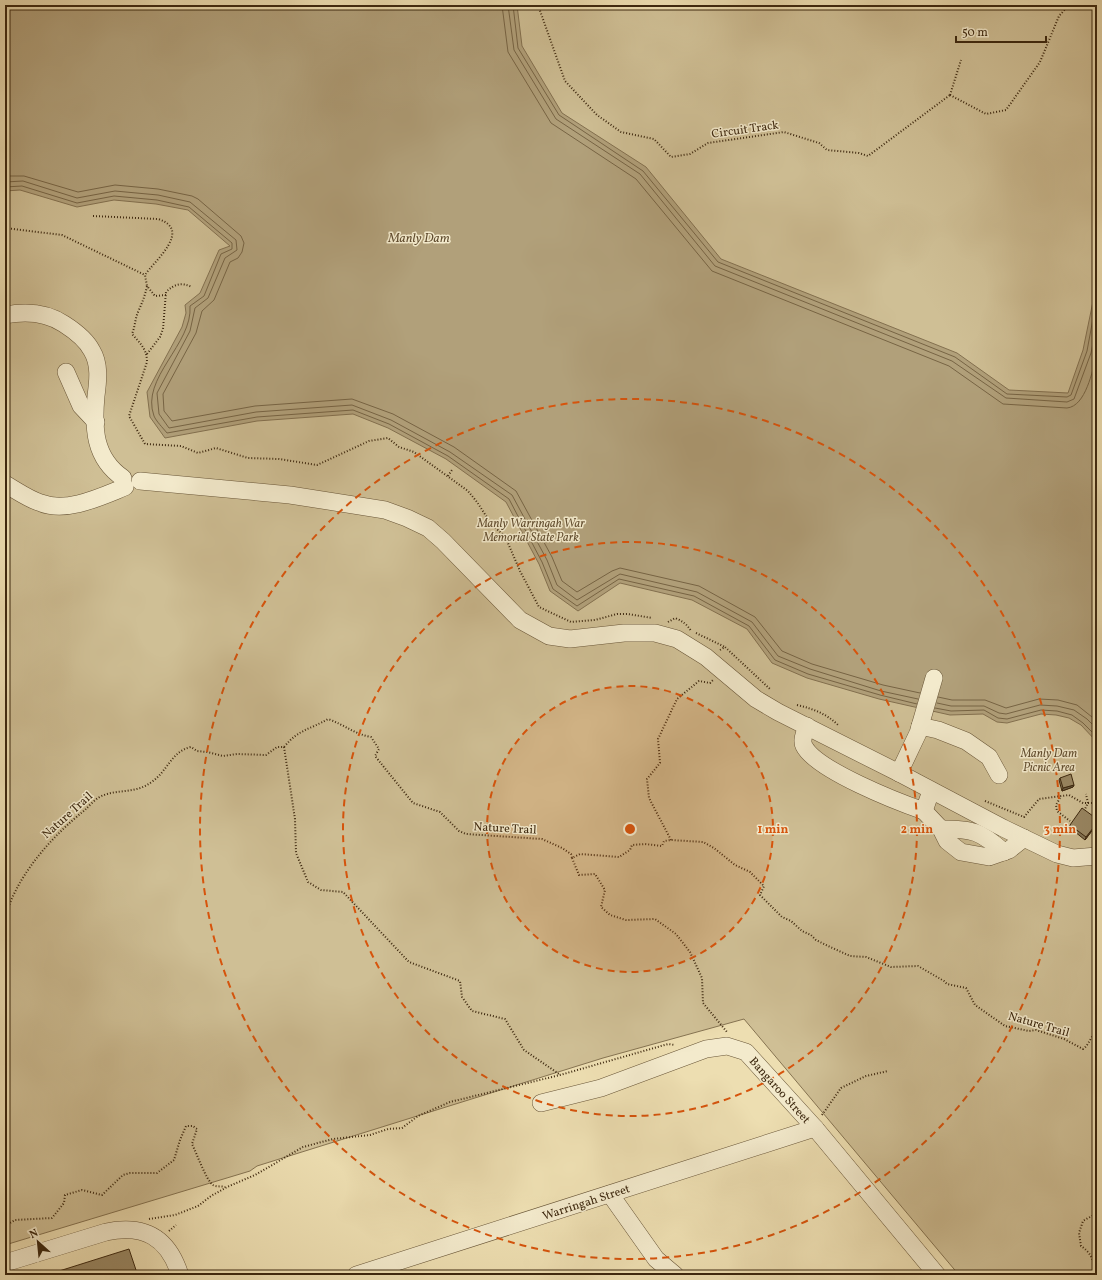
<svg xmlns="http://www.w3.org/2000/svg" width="1102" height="1280" viewBox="0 0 1102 1280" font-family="Vollkorn,serif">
  <rect width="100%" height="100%" fill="#eddeb1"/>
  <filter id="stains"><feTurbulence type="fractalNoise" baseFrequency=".005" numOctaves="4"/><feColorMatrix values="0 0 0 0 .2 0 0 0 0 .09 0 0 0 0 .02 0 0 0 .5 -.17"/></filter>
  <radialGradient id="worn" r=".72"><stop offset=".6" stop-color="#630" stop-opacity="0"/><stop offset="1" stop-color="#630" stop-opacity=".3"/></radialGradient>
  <path fill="#cfbf95" stroke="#867452" d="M5,5H1097V1275H959L744,1019L603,1058L257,1166L250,1171L5,1245Z"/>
  <path fill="#b1a07a" stroke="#83704f" d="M5,5H517L522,46L562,113L646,167L721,259L957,353L1009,390L1068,393L1083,350L1097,282V742L1081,725L1069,718L1056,715L1041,714L1007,723L997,722L983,714L950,715L879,699L807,678L772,663L747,629L692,600L620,583L578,611L550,591L539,564L506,502L446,459L388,428L353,414L257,421L165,438L150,417L147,392L182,327L186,313L185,305L200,293L219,250L230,246L188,210L156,204L114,200L77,207L20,190L5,191Z"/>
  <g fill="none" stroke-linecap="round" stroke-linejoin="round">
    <g stroke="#776444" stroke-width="1">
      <path d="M502,5L508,52L551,123L636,179L712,271L949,366L1003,404L1067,408C1086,406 1092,371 1097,355"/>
      <path d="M508,5L514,50L556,119L640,174L715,266L952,361L1006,398L1067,402L1074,399L1091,353L1097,324"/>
      <path d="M513,5L518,48L559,115L643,171L718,262L955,357L1007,394L1067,397L1071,395L1087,351L1097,297"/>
      <path d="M5,176H24L78,192L115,185L158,189L192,196L198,199L241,236L244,243L242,252L238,258L230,262L214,300L202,311L196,333L163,394L164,411L172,421L255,406L352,399L393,414L454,447L516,491L552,557L562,581L577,592L612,571L620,568L699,586L755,617L782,651L812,664L883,685L920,693"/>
      <path d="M5,182L23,181L77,198L115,191L158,195L190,202L236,240L237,250L225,258L208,298L195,308L190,331L157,393L159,414L169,428L256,412L352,405L391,420L450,452L512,495L547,560L557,585L577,600L620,574L697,592L752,622L778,656L810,669L881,691L918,699"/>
      <path d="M5,187L22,186L77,203L114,196L157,200L189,207L232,243V249L221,254L204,296L190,306C193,344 140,378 154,416C156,421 163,428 167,433L257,417L353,410L389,424L448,456L509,499L542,562L553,589L577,606L619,579L694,596L749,626L775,660L808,674L880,695L917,704"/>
      <path d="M938,697L952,700H985L1006,708L1039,699L1058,700L1077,705L1097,721"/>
      <path d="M937,703L951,706H984L999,713L1006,714L1040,705L1057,706L1074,710L1087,719L1097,729"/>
      <path d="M935,708L951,711L984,710L998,718L1007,719L1041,710L1057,711L1072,715L1083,723L1097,737"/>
    </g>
    <g stroke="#695638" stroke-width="18">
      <g id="minor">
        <path d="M5,315C26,311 46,312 64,324C75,331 86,339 92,351C100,364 98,381 96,396C93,428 94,458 123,478"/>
        <path d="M66,372L81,406L96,422"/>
        <path d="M140,481L290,495L385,510L407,518L428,528L443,541L520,620L549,636L570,639L624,633H655L677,639L706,657L756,699L778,712L899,773L1003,828L1057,854L1073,858L1097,856"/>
        <path d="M5,484C16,490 28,499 41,503C67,513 100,497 125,487"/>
        <path d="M807,726C805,732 801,740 804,746C816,770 898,802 924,811L931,791"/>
        <path d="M920,726L938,730L966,741L989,757L999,775"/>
        <path d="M899,773L918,733L934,678"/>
        <path d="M924,811L941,829L947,841L961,852L989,857L1009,850L1024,838"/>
        <path d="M941,829C973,829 980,831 1004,852"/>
        <path d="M541,1103L601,1088L706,1049L727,1046L746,1052L815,1128L937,1275"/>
        <path d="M610,1194L656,1259L675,1275"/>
        <path d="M5,1263L106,1232C144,1224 168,1237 180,1275"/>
        <path d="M356,1275L815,1128"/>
      </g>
    </g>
    <g stroke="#3d280f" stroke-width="2" stroke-dasharray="1 2" stroke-linecap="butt">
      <path d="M538,5L565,81L597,115L621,132L654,139L671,157L690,154L708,143L784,132L819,143L827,150L859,153L868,156L950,95"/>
      <path d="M1087,5L1091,6L1097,15"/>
      <path d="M950,95L986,114L1006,110L1040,62L1059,16L1069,5"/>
      <path d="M950,95L961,60"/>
      <path d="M93,216L158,219C193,230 154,261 145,275L147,286"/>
      <path d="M5,228L62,235L145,275"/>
      <path d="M166,295L155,296L147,286C145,296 142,303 138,312C135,319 135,327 132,334C140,343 147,349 147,362L129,416L145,444L181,446L198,453L216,448L248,458L279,459L317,465L369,441L388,438L399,447L414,452L468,491L477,502L492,525L505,536L520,571L539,607L571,622L595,620L617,614H628L652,618"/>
      <path d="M147,354L160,337L163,329L166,292C174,284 182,282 192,287"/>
      <path d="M448,476L452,470"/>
      <path d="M668,622L675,618C682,621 687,624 691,631"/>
      <path d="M696,633L725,647"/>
      <path d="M720,650L725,647L771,690"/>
      <path d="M797,705C814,709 827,714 839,726"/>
      <path d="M284,747L295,819L296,853L308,882L321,890L343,892L409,962L460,981L462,997L472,1011L505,1019L524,1050L559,1074"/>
      <path d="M1060,798L1056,805L1057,811L1070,821"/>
      <path d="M985,801L1024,817L1039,799L1069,795L1083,803H1097"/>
      <path d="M1094,802L1097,799"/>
      <path d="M1084,811L1088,803L1086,794"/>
      <path d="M671,840L649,798L647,779L660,763L658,739L677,699L699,681L710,683L713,680"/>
      <path d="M572,858L579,875L595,874L605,890L601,907L610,915L626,920L655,919L676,934L690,952L702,978L703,1003L727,1032"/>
      <path d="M5,919C15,877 52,836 85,810C90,805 97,797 104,795C120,789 136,794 153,781C168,770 172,751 191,747L197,751L207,752L223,756L237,754L266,755L277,747H284C299,729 309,730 328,719C345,725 354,734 371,737L379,749L375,756L413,803L440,812L459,831L466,834L542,839L562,848L571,854L572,858L580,854L619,857L630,850L632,845L645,844L662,846L664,841L671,840L703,842L714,848L735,865L750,872L764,886L760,895L782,917L791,921L802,931L811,935L816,940L828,946L850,956L866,957L891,967L918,966L944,981L947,984L966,988L975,1005L1005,1026L1029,1031L1036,1030L1064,1039L1083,1049C1090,1044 1090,1036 1097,1032"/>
      <path d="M822,1115L841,1088L866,1076L888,1071"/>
      <path d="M149,1219L175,1215L198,1206L211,1196L227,1187L255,1175L303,1147L333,1139L370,1135L388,1129L402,1128L418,1116L450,1102L560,1075L668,1044L675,1045"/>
      <path d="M5,1226L15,1220L52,1218L64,1203L65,1195L82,1190L102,1195L123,1175L130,1173H157L174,1160L180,1140L186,1126H193L197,1129L192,1144C197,1154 206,1180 213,1185C216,1187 221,1186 225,1187"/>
      <path d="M169,1231L176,1225"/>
      <path d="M1084,1275L1092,1272C1096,1261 1090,1252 1081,1246L1079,1233L1083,1221L1097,1213"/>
    </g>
    <use href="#minor" stroke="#f3eacc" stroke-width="17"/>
  </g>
  <g fill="#847455" stroke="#3d280f">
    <path d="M1060,778L1074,785L1073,787L1062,791L1059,780Z"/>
    <path d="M1097,819V824L1085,840L1069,827L1070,825Z"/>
  </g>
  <g fill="#6b5e45" stroke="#3d280f">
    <path d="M1074,785L1073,787L1062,791L1063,788Z"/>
    <path d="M1097,823V824L1085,840L1086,837Z"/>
  </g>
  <g fill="#998763" stroke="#3d280f">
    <path d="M1071,774L1074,785L1063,788L1060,778Z"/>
    <path d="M1082,808L1097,819V823L1086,837L1070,825Z"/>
    <path d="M129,1249L137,1273L146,1271L148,1275H57L56,1272Z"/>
  </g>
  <circle cx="630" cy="829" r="143" fill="#d7540c" fill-opacity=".12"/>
  <g fill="none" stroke="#d7540c" stroke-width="2" stroke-dasharray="7 5">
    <circle cx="630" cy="829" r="143"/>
    <circle cx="630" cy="829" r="287"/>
    <circle cx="630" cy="829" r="430"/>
  </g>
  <g text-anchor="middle" stroke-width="3" stroke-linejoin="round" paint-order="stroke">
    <g font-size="12" fill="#3d280f" stroke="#f3eacc">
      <text transform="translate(745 129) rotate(-8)" y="4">Circuit Track</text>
      <text transform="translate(67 815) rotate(-42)" y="4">Nature Trail</text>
      <text transform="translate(505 828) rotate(3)" y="4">Nature Trail</text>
      <text transform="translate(1039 1024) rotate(16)" y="4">Nature Trail</text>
      <text transform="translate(780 1090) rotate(48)" y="4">Bangaroo Street</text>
      <text transform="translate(586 1202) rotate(-18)" y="4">Warringah Street</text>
    </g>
    <g font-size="12" font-style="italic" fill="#624e30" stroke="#f3eacc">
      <text x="531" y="527">Manly Warringah War<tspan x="531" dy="14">Memorial State Park</tspan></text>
      <text x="1049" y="757">Manly Dam<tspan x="1049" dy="14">Picnic Area</tspan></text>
    </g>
    <g font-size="13" font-style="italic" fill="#604c2f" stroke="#f3eacc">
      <text x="419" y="242">Manly Dam</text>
    </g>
  </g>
  <circle cx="630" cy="829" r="6" fill="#d7540c" stroke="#f3eacc" stroke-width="2"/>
  <g font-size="12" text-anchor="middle" font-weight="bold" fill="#d7540c" stroke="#f3eacc" stroke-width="3" stroke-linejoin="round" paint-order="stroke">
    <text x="773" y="833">1 min</text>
    <text x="917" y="833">2 min</text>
    <text x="1060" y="833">3 min</text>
  </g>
  <rect width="1102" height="1280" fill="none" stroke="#eddeb1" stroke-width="20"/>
  <rect x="6" y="6" width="1090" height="1268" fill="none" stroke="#3d280f" stroke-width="2"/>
  <rect x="10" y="10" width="1082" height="1260" fill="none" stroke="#3d280f"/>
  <g transform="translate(38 1242) rotate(333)" stroke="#f3eacc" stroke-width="3" paint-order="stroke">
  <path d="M0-3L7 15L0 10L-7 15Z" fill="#3d280f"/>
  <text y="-6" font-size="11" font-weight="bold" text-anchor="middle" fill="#3d280f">N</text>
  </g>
  <path d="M956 36v6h90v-6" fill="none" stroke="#3d280f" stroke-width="2"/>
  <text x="962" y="36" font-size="12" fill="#3d280f" stroke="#f3eacc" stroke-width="3" paint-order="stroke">50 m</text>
  <rect width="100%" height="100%" filter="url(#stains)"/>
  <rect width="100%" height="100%" fill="url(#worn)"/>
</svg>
